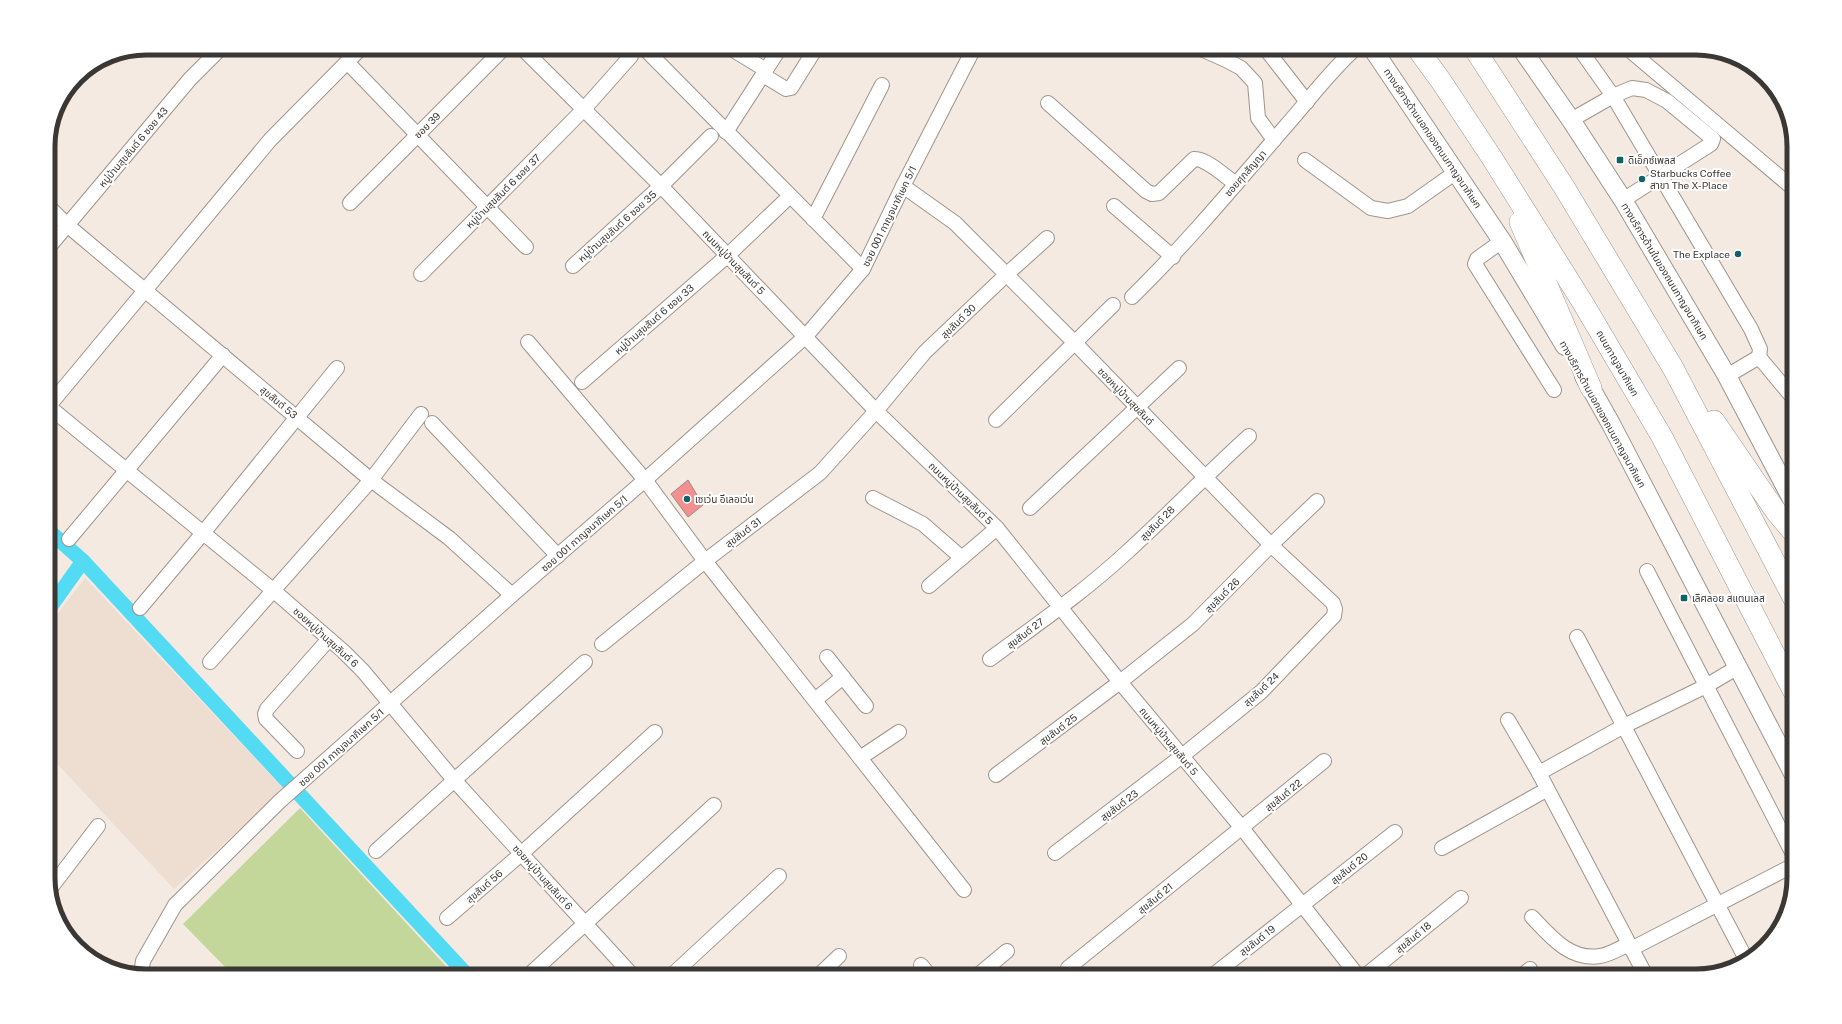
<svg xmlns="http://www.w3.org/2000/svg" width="1842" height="1024" viewBox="0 0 1842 1024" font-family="'Public Sans','Noto Sans Thai',sans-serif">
  <rect width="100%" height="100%" fill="#f4eae2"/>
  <path fill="#eeded1" d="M85,578L284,789L174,889L48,754V626Z"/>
  <path fill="#c3d79a" d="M300,808L455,976H234L183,924Z"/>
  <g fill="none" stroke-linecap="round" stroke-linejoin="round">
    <g stroke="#53dbf4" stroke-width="15">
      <path d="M48,530L83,561L468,976"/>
      <path d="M48,610L83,561"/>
    </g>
  </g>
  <path fill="#f3908f" stroke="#978b8a" d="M688,480L703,505L688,517L671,494Z"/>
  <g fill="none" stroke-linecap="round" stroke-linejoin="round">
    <g stroke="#9e958e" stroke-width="16">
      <g id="minor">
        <path d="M522,48L661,186L876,411L997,528L1120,682L1242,828L1358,976"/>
        <path d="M644,48L863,269"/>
        <path d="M730,48L766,70"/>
        <path d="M1199,48L1226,60L1241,68L1255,83L1258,118L1274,140"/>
        <path d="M1265,48L1307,102"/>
        <path d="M1579,48L1613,96L1751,329L1760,349L1759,357"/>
        <path d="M1627,48L1794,189"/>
        <path d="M347,62L526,247"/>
        <path d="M763,75L786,89L791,88L816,48"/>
        <path d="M71,85L80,75"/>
        <path d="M1048,103L1146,191L1152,194L1159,193L1194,159C1206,158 1226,177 1236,184"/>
        <path d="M1571,120L1613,96L1632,88L1646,90L1667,101L1713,139L1711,144L1623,200"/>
        <path d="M726,132L780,48"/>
        <path d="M1305,160L1371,208L1388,211L1408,206L1456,172"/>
        <path d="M903,186L955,223L1074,342L1271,545L1333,603L1335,609L1334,616L1261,692L1182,756L1055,853"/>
        <path d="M350,203L504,48"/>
        <path d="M48,206L67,225L371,480L449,538L512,595"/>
        <path d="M1114,206L1173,257"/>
        <path d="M813,219L882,85"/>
        <path d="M1502,241L1477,259L1475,264L1554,390"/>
        <path d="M48,248L190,79L221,48"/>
        <path d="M573,266L661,186L711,136"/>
        <path d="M421,274L584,109L631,56"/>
        <path d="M1132,297C1187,243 1235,185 1285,127C1309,100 1329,72 1356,48"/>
        <path d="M528,342L645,480L705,561L964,890"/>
        <path d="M1727,376L1759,357L1794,399"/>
        <path d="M582,382L727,256L790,196"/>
        <path d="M48,406L274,591L343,651L363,671L455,781L633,976"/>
        <path d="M48,407L270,140L361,48"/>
        <path d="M996,420L1113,305"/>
        <path d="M432,423L558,556"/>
        <path d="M873,498L923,524L962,558"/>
        <path d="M1030,508L1179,368"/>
        <path d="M69,539L223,355"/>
        <path d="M1647,571L1794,856"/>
        <path d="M929,586L997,528"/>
        <path d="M140,608L203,533L337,368"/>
        <path d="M1577,637L1747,961"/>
        <path d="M602,644L705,561L820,473L876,411L925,352L1007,274L1047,238"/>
        <path d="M827,657L866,706"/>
        <path d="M990,659C1036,625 1084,592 1126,553C1168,515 1207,474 1249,436"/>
        <path d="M210,662L371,480L421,414"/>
        <path d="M815,700L843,677"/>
        <path d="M1508,720L1539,773L1646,976"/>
        <path d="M297,751L266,719L265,714L267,709L329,639"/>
        <path d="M860,758L899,732"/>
        <path d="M1539,773L1624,726L1706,686L1738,667"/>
        <path d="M996,775L1120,682L1193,624L1271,545L1317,501"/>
        <path d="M1442,848L1546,790"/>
        <path d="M376,851L585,662"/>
        <path d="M50,889L98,826"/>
        <path d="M1532,917C1550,936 1570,961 1600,956C1609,955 1620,948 1629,944"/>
        <path d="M447,918L521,854L655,732"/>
        <path d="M1631,949L1794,865"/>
        <path d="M921,965L930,976"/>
        <path d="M1068,968L1324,761"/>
        <path d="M141,974L143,961L175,905L280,801L512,595L645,480L806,336L863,269L903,186L974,48"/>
        <path d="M528,976L714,805"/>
        <path d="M671,976L779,876"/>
        <path d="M818,976L839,956"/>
        <path d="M977,976L1007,951"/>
        <path d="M1212,976L1395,832"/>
        <path d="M1365,976L1461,898"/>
        <path d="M1521,976L1530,969"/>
      </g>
    </g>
    <g stroke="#9e958e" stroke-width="20">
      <g id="major">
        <path d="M1372,48L1502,241L1565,346"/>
        <path d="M1521,48L1571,120L1623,200L1727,376L1794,503"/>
        <path d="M1584,376L1611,424L1794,775"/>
      </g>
    </g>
    <g stroke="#9e958e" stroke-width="22">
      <g id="highway">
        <path d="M1417,48L1441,81L1492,158L1583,303L1662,437L1794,692"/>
        <path d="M1474,48L1564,187L1673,368L1794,599"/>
        <path d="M1520,222L1591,388"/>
        <path d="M1714,421L1777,513L1794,533"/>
      </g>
    </g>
    <use href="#minor" stroke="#fff" stroke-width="14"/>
    <use href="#major" stroke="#fff" stroke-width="18"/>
    <use href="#highway" stroke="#fff" stroke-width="21"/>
  </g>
  <g fill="#116267" stroke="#fff" stroke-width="1.5">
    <rect x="1616" y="156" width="8" height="8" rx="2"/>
    <circle cx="1642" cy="179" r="4"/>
    <circle cx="1738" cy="254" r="4"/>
    <circle cx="687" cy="499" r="4"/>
    <rect x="1680" y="594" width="8" height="8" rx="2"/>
  </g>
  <g text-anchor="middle" stroke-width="4" stroke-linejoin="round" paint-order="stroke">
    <g font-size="10" fill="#3b3734" stroke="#fff">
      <text transform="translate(427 125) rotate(-45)" y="4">ซอย 39</text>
      <text transform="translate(1433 138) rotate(56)" y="4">ทางบริการด้านนอกของถนนกาญจนาภิเษก</text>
      <text transform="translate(133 147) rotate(-50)" y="4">หมู่บ้านสุขสันต์ 6 ซอย 43</text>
      <text transform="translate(1245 173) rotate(-49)" y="4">ซอยศุภสัญญา</text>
      <text transform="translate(503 191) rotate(-45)" y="4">หมู่บ้านสุขสันต์ 6 ซอย 37</text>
      <text transform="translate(889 216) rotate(-64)" y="4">ซอย 001 กาญจนาภิเษก 5/1</text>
      <text transform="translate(617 226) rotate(-42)" y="4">หมู่บ้านสุขสันต์ 6 ซอย 35</text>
      <text transform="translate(734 262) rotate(46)" y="4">ถนนหมู่บ้านสุขสันต์ 5</text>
      <text transform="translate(1665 271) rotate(59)" y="4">ทางบริการด้านในของถนนกาญจนาภิเษก</text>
      <text transform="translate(654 319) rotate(-41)" y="4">หมู่บ้านสุขสันต์ 6 ซอย 33</text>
      <text transform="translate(958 321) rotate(-44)" y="4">สุขสันต์ 30</text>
      <text transform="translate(1618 363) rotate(60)" y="4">ถนนกาญจนาภิเษก</text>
      <text transform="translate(1126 396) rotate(46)" y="4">ซอยหมู่บ้านสุขสันต์</text>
      <text transform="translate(279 402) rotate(40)" y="4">สุขสันต์ 53</text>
      <text transform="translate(1603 414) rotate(61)" y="4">ทางบริการด้านนอกของถนนกาญจนาภิเษก</text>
      <text transform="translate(961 493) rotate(44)" y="4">ถนนหมู่บ้านสุขสันต์ 5</text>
      <text transform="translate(1157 523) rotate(-45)" y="4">สุขสันต์ 28</text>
      <text transform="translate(743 532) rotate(-37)" y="4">สุขสันต์ 31</text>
      <text transform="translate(584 533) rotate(-41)" y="4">ซอย 001 กาญจนาภิเษก 5/1</text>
      <text transform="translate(1222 595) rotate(-45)" y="4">สุขสันต์ 26</text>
      <text transform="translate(1025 633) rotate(-37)" y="4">สุขสันต์ 27</text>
      <text transform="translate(326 637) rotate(42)" y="4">ซอยหมู่บ้านสุขสันต์ 6</text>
      <text transform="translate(1261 689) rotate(-43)" y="4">สุขสันต์ 24</text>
      <text transform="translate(1058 729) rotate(-37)" y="4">สุขสันต์ 25</text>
      <text transform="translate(1169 741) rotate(50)" y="4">ถนนหมู่บ้านสุขสันต์ 5</text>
      <text transform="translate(341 747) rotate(-42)" y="4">ซอย 001 กาญจนาภิเษก 5/1</text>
      <text transform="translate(1283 795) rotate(-39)" y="4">สุขสันต์ 22</text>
      <text transform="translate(1119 805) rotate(-37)" y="4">สุขสันต์ 23</text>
      <text transform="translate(1349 868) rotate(-38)" y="4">สุขสันต์ 20</text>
      <text transform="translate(543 877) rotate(48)" y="4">ซอยหมู่บ้านสุขสันต์ 6</text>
      <text transform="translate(484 886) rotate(-41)" y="4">สุขสันต์ 56</text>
      <text transform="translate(1155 898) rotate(-39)" y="4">สุขสันต์ 21</text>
      <text transform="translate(1413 937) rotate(-39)" y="4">สุขสันต์ 18</text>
      <text transform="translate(1257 940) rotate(-38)" y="4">สุขสันต์ 19</text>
    </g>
    <g font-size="10" fill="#3b3734" stroke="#fff" text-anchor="start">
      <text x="1628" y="164">ดิเอ็กซ์เพลส</text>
      <text x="1650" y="177">Starbucks Coffee<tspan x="1650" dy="12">สาขา The X-Place</tspan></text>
      <text x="1730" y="258" text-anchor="end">The Explace</text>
      <text x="695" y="503">เซเว่น อีเลอเว่น</text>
      <text x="1692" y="602">เลิศลอย สแตนเลส</text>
    </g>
  </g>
  <path d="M0 0H1842V1024H0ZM146 55H1696A91 91 0 0 1 1787 146V878A91 91 0 0 1 1696 969H146A91 91 0 0 1 55 878V146A91 91 0 0 1 146 55Z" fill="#fff" fill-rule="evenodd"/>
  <path fill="none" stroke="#3b3734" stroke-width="5" d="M146 55H1696A91 91 0 0 1 1787 146V878A91 91 0 0 1 1696 969H146A91 91 0 0 1 55 878V146A91 91 0 0 1 146 55Z"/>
</svg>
